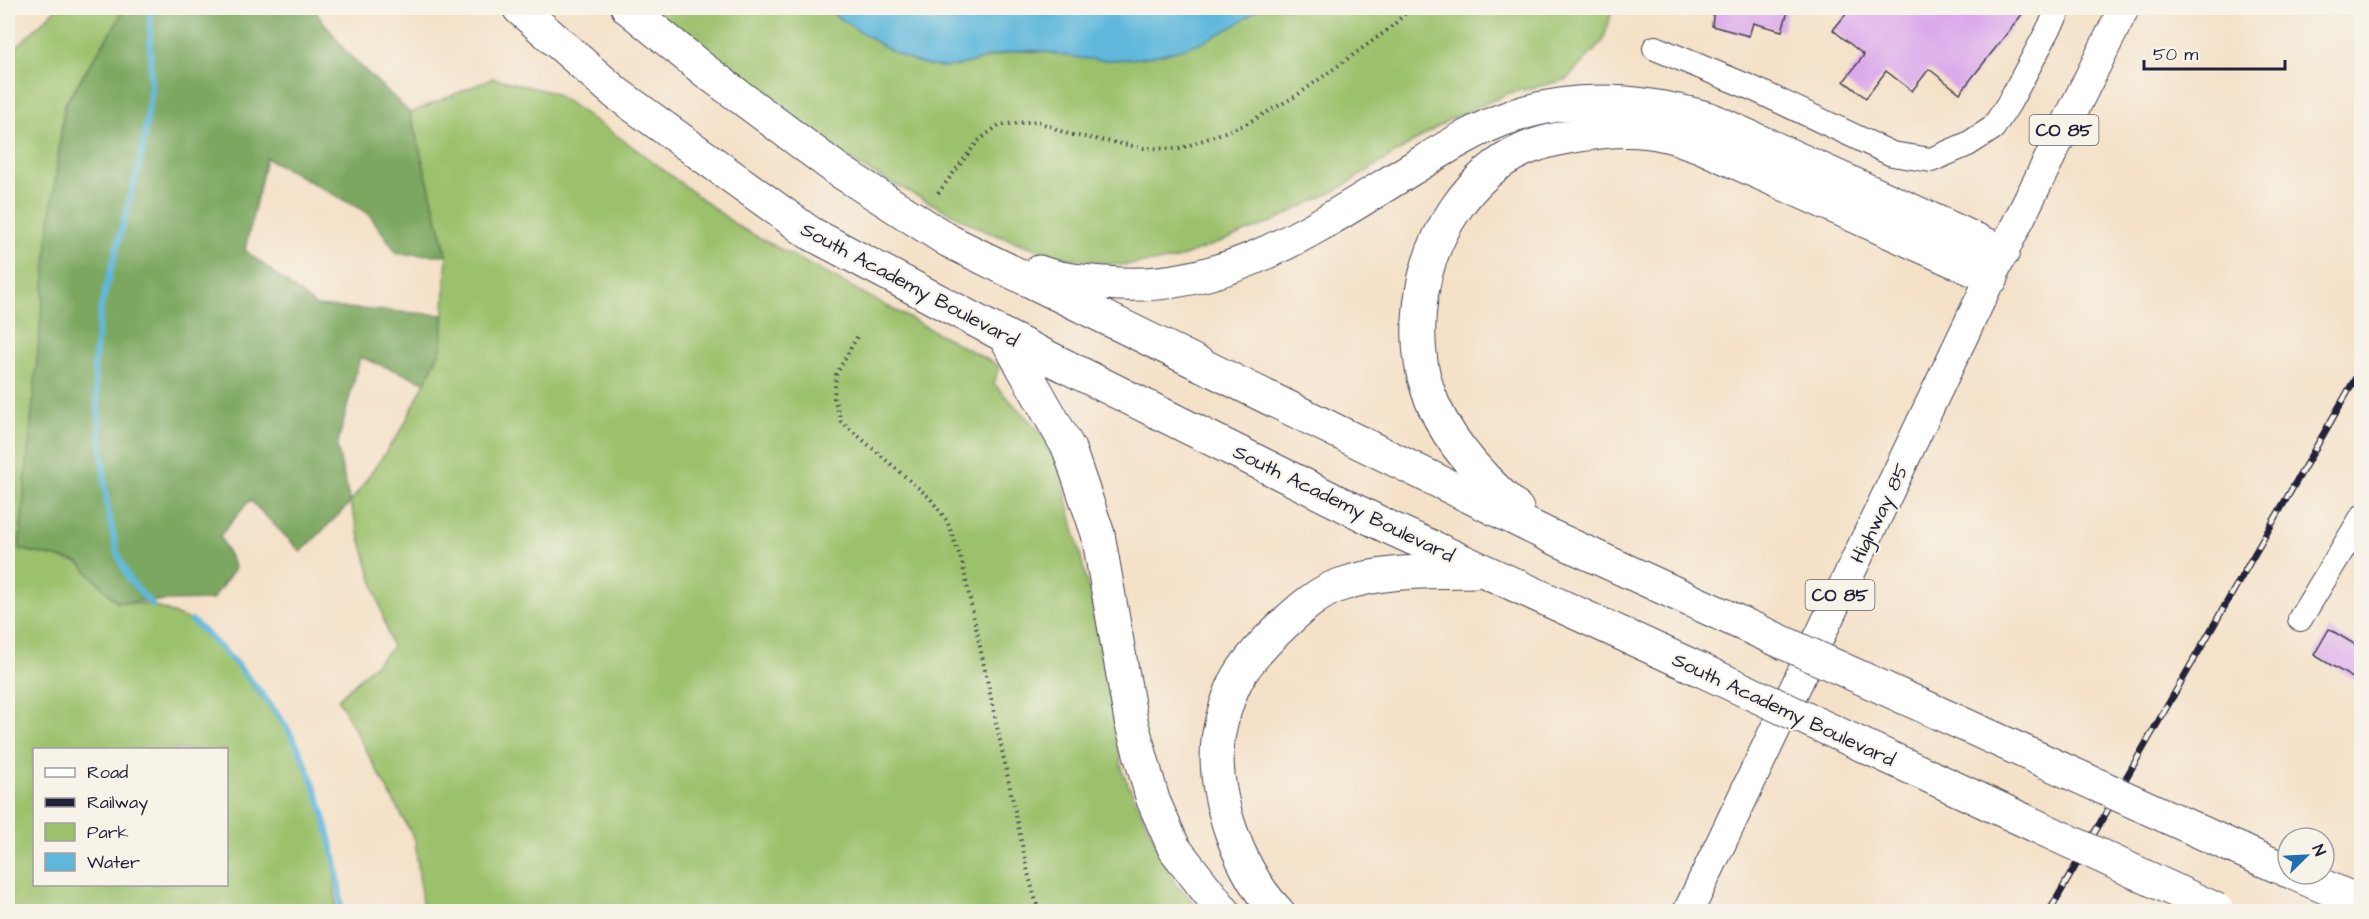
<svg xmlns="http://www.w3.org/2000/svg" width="2369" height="919" viewBox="0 0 2369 919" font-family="'Architects Daughter',sans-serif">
  <rect width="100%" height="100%" fill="#f7f3e8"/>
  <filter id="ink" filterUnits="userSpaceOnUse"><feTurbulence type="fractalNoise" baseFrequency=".0167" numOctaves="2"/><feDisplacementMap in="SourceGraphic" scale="12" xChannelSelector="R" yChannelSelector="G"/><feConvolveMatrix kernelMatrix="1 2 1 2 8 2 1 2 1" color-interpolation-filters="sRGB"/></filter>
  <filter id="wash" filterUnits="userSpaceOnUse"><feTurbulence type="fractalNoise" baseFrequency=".008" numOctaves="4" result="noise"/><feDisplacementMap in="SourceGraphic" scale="24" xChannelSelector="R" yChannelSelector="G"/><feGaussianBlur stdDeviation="1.35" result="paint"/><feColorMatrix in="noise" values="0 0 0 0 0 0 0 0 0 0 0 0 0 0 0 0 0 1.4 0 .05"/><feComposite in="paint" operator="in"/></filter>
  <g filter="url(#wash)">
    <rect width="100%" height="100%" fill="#f4e1c8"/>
    <g fill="#9bc16c" stroke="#5e7254" stroke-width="1.5" fill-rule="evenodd">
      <path d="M57,8H123L119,19L64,105L52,209L19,549L78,562L117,602L152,605L192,621L216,641L292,736L316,796L334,860L336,911L8,912V55ZM34,750H226V884H34Z"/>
      <path d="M643,8H831L955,67L1014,51L1044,52L1109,60L1148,57L1259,8H1613L1603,41L1566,80L1509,93L1447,121L1340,188L1267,224L1174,260L1120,265L1056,256L985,231L863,168Z"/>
      <path d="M493,78L554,93L629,144L739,227L999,366L994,384L1054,446L1091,599L1123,773L1175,884L1203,911H423L415,840L338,699L392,648L350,503L402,429L442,347L447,255L410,113Z"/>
    </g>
    <path fill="#7ca760" stroke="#4f644e" stroke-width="1.5" d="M123,8H313L347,53L410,113L447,255L398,254L368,213L266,158L245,250L316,306L443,315L442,347L425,382L360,357L337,446L350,503L301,552L250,500L220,536L235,568L212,600L117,602L78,562L19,549L50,221L65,105L119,19Z"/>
    <path fill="#5fb8dc" stroke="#406d8c" stroke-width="1.5" d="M824,8H1259C1210,48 1142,66 1080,58C1058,55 1038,48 1016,51C986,54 959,73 927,65C893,57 854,27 824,8Z"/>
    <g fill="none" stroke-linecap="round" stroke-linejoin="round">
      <g stroke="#5fb8dc" stroke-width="6">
        <path d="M150,8L151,92L142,153L101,307L94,366L107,506L117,552L129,579L152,605"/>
        <path d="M192,621C225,649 269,698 291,735C317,779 340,861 341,912"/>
      </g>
    </g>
    <g id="blocks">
      <g fill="#dba9ec">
        <path d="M1714,8H1789L1782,31L1753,23L1749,36L1712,26Z"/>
        <path d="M1851,8H2027L1960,93L1929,69L1912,91L1886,71L1866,98L1844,81L1864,55L1833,30Z"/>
        <path d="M2329,629L2361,648V683L2314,655Z"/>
      </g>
    </g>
  </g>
  <g filter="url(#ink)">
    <use href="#blocks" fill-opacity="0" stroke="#423f50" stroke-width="1.5"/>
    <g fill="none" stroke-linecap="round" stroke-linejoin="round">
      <g stroke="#423f50" stroke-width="26">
        <g id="minor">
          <path d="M1655,48L1754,89L1892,154L1931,160L1968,144L1993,128L2009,103L2060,8"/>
          <path d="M2300,619L2362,517"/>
        </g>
      </g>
      <g stroke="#423f50" stroke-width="32">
        <path id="major" d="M1688,912L2003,252L2124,8"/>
      </g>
      <g stroke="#423f50" stroke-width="35">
        <g id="highway">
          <path d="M519,8L616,93L810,233L1005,336L1386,526L1701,670"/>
          <path d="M628,8L704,70L838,170L949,241L1548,535L1725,616"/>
          <path d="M1039,272C1061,280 1083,281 1106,283C1223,295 1318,226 1413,168C1444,149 1475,129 1510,117C1575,94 1645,100 1710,119L2003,252"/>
          <path d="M1005,336L1069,449L1098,534L1131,721L1153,800L1174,848L1224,912"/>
          <path d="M1517,509C1480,477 1444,438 1428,391C1417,359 1417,324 1422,292C1431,235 1469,174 1523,150C1541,142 1561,138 1580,135C1608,130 1638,128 1666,135C1677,137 1689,143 1700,146L1992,278"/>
          <path d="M2238,849L2288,871"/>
          <path d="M2295,874L2362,903"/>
          <path d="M1278,912C1239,872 1212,795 1218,740C1220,723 1228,698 1235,683C1246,661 1267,640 1284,624C1300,609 1319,592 1340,585C1384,570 1429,572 1475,571"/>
        </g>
      </g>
      <g stroke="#423f50" stroke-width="4" stroke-dasharray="1.5 4.5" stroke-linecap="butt">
        <path d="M938,193L978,141L999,125L1037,121L1068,134L1144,148L1179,149L1244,125L1296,96L1389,29L1411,8"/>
        <path d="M857,337L836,375L834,398L841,421L930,498L947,521L962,562L1029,877L1039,912"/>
      </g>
      <use href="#minor" stroke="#fff" stroke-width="24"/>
      <use href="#major" stroke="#fff" stroke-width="30"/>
      <use href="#highway" stroke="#fff" stroke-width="33"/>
      <g stroke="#22223b" stroke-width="7">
        <path id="rail" d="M2049,912L2362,367"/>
      </g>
      <use href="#rail" stroke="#f7f3e8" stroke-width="4.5" stroke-dasharray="14" stroke-linecap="butt"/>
      <g stroke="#423f50" stroke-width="35" stroke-linecap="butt">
        <g id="highway-bridge">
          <path d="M1725,616L2238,849"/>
          <path d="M1701,670L2217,910"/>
        </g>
      </g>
      <use href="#highway-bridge" stroke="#fff" stroke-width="33"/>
    </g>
  </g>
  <g text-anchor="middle" stroke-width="4.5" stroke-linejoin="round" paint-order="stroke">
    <g fill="#f7f3e8" stroke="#62616f" stroke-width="1.5">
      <rect x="2029.5" y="115" width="69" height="30" rx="4.5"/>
      <rect x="1805.5" y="580" width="69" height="30" rx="4.5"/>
    </g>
    <g font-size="18" font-weight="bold" fill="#22223b">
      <text x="2064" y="136">CO 85</text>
      <text x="1840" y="601">CO 85</text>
    </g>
    <g font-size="20" fill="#22223b" stroke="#f7f3e8">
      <text transform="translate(910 284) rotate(28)" y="7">South Academy Boulevard</text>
      <text transform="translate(1344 503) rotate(26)" y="7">South Academy Boulevard</text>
      <text transform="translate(1879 513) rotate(-64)" y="7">Highway 85</text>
      <text transform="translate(1784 709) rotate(25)" y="7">South Academy Boulevard</text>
    </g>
  </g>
  <rect width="2369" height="919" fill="none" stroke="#f7f3e8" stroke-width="30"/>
  <rect x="33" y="748" width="195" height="138" fill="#f7f3e8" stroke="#a29fa3" stroke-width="1.5"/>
  <rect x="45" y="768" width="30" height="9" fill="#ffffff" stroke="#a29fa3" stroke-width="1.5"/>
  <text x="87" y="778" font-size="18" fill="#22223b">Road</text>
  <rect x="45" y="798" width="30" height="9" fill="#22223b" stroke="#a29fa3" stroke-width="1.5"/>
  <text x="87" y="808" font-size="18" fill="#22223b">Railway</text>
  <rect x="45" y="823" width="30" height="18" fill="#9bc16c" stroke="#a29fa3" stroke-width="1.5"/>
  <text x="87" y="838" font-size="18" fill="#22223b">Park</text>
  <rect x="45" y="853" width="30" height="18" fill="#5fb8dc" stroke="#a29fa3" stroke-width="1.5"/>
  <text x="87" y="868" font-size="18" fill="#22223b">Water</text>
  <g transform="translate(2306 856) rotate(66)"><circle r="28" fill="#f7f3e8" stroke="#a29fa3" stroke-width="1.5"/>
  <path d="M0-4.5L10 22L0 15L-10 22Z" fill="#1f6fb2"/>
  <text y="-9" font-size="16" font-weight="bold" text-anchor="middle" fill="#22223b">N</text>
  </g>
  <path d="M2144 60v9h141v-9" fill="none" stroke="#22223b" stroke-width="3"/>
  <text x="2153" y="60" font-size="18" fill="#22223b" stroke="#f7f3e8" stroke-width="4.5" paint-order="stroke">50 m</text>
</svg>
